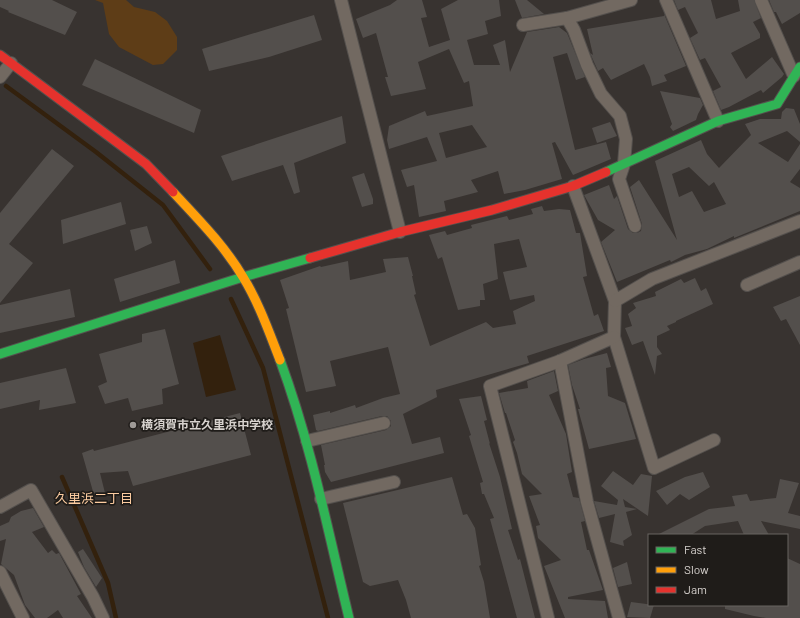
<svg xmlns="http://www.w3.org/2000/svg" width="800" height="618" viewBox="0 0 800 618" font-family="Barlow,'Noto Sans JP',sans-serif">
  <rect width="100%" height="100%" fill="#383330"/>
  <path fill="#5e3d17" d="M95,0H126L134,7L155,12L167,21L177,37V50L163,64L153,65L119,47L109,34L103,3Z"/>
  <path fill="#33210d" d="M220,335L236,390L206,397L193,343Z"/>
  <g fill="none" stroke-linecap="round" stroke-linejoin="round">
    <g stroke="#33210d" stroke-width="4.5">
      <path d="M6,86L96,152L163,205L210,269"/>
      <path d="M231,299L263,368L328,618"/>
      <path d="M62,477L108,583L116,618"/>
    </g>
  </g>
  <g fill="#534f4c" fill-rule="evenodd">
    <path d="M0,0H52L77,12L65,35L8,12L9,11L0,7Z"/>
    <path d="M397,0H422L427,17L421,18L429,47L450,40L441,9L458,0H499L501,16L485,21L488,34L467,40L474,65H500L493,45L505,40L510,72L527,32L559,27L567,33L585,77L576,80L567,53L553,57L575,150L606,142L611,159L573,175L555,142L552,143L562,179L525,190L504,194L498,171L471,180L478,192L444,201L446,211L419,217L414,185L407,187L401,170L437,161L427,137L389,149L387,140L389,126L425,111L427,116L473,106L469,81L464,83L449,49L418,62L426,89L391,96L385,77H388L376,33L363,38L356,19L390,5ZM472,125L487,147L446,158L439,133Z"/>
    <path d="M515,0H527L544,14L522,18Z"/>
    <path d="M674,0H711L716,19L740,11L738,0H754L761,18L753,22L760,34V38L731,53L746,79L772,57L784,74L782,77L763,93L761,90L729,107L721,110L713,91L721,87L705,58L700,60L690,38L698,33L685,7L678,10Z"/>
    <path d="M769,0H800V13L782,24L776,12H774Z"/>
    <path d="M664,14L686,66L664,75L667,81L652,86L650,77L644,64L611,80L603,68L598,71L590,53L593,55L587,29L664,16Z"/>
    <path d="M314,15L322,40L269,57L209,71L202,49Z"/>
    <path d="M95,59L201,110L194,133L82,85Z"/>
    <path d="M660,91L700,98L703,105L698,114L696,120L673,131L670,127L672,124Z"/>
    <path d="M786,108L794,109L800,124V142L787,131L758,143L788,162L800,144V169L790,182L800,188V211L734,238V236L707,249L685,255L671,262L670,260L617,282L601,242L615,230L598,220L584,195L609,185L614,199L617,196L628,229L633,233H637L641,231L642,224L630,187L639,180L677,240L655,161L701,140L707,154L719,168L751,135L745,124L760,119H781L782,112ZM689,167L709,186L714,182L726,204L704,212L692,191L679,197L672,174Z"/>
    <path d="M342,116L346,143L294,163L300,192L294,194L283,165L232,181L221,156Z"/>
    <path d="M610,122L617,136L597,143L592,128Z"/>
    <path d="M52,149L74,166L9,244L33,263L0,303V213Z"/>
    <path d="M364,173L373,199V204L362,207L352,177Z"/>
    <path d="M121,202L126,224L63,244L61,220Z"/>
    <path d="M542,206L544,211L559,209L570,210L576,233H580L587,276L583,277L594,316L598,314L604,331L527,356L529,363L436,390L437,397L403,414L412,444L440,437L444,453L331,482L325,472L324,465H325L321,445L386,430L391,426V421L387,416H382L318,431L316,430L313,415L330,411V413L355,405L356,408L383,398L400,394L388,347L330,361L336,386L306,392L286,309L289,308L280,280L320,266L321,267L348,261L350,280L386,272L383,259L408,257L413,276H412L416,294L414,295L430,346L486,322L493,328L516,324L513,311L535,301L534,295L510,300L503,272L527,267L519,239L494,244L498,279L483,284L485,300H480V306L458,310L442,257L438,259L429,235L445,231L447,235L472,228L471,225L507,216L509,220L533,214L531,209Z"/>
    <path d="M147,226L152,243L135,251L130,230Z"/>
    <path d="M175,260L180,283L120,302L114,279Z"/>
    <path d="M695,278L701,291L706,288L713,304L676,321V322L667,326L670,330L657,336V347L662,354L657,356L655,375L643,341L632,345L625,328L632,326L628,314L636,308L633,303L656,296L655,292L681,279L684,283Z"/>
    <path d="M70,289L75,317L0,333V305Z"/>
    <path d="M800,296V345L786,319L781,321L773,307Z"/>
    <path d="M165,329L179,384L162,389L163,404L132,411L128,398L105,404L98,386L107,382L99,354L142,342V334Z"/>
    <path d="M607,353L611,367L606,368L608,396L625,403L636,439L589,449L578,409H580L572,385L568,365L584,359Z"/>
    <path d="M66,368L76,403L39,410L40,400L0,409V383Z"/>
    <path d="M554,371L558,391L549,395L566,434L572,472L567,474L573,497L579,498L585,521L581,522L587,550H589L603,590L568,597V599L605,601L608,618H565L544,566L561,560L538,538L536,526L540,525L529,496L542,494L522,474L517,453L513,442L515,440L506,413H505L499,393L528,388L527,381Z"/>
    <path d="M481,396L487,420L484,421L490,444L489,443L500,477L512,529L508,530L518,560L520,559L535,618H517L490,519L494,518L484,494H482L480,483L483,482L469,436L471,435L459,399Z"/>
    <path d="M240,413L251,455L133,486L128,471L100,473L105,493L94,495L82,453L93,449L94,451Z"/>
    <path d="M613,471L633,485L641,474L652,476L648,516L623,499L625,507L637,509L626,512L632,535L623,541V540L624,546L610,542L615,514L599,518L594,501L617,505L618,500L601,486Z"/>
    <path d="M703,472L710,487L689,500L680,494L667,505L656,491L685,477Z"/>
    <path d="M452,477L463,515L467,514L475,528L481,565L479,566L484,582L490,618H411L406,600L398,580L370,586L363,582L343,503Z"/>
    <path d="M780,479L799,483L788,513L800,516V529L761,521L769,535H744L738,521L705,526L691,535H657L709,509L735,506L732,496L747,494L750,501L776,498Z"/>
    <path d="M33,508L44,527L32,532L48,553L52,550L56,554L59,553L81,594L77,596L92,618H63L58,610L47,618H35L25,605L14,575L1,564L6,539L0,541V526L9,522L11,517L21,511Z"/>
    <path d="M83,549L102,578L96,587L84,567L78,552Z"/>
    <path d="M787,558L800,564V618H766L754,616L725,609V605H787Z"/>
    <path d="M627,562L632,584L618,587L613,568Z"/>
    <path d="M631,602L654,605L650,618L627,617Z"/>
  </g>
  <g fill="none" stroke-linecap="round" stroke-linejoin="round">
    <g stroke="#54504d" stroke-width="14">
      <g id="street">
        <path d="M341,0L400,232"/>
        <path d="M666,0L718,121"/>
        <path d="M761,0L794,76"/>
        <path d="M567,18L574,30L587,65L601,94L620,116L626,139L624,164L619,179L635,226"/>
        <path d="M523,25L567,18L631,0"/>
        <path d="M0,77L11,63"/>
        <path d="M573,186L615,301L614,337L654,468L714,440"/>
        <path d="M747,285L800,262"/>
        <path d="M615,301L652,279L800,221"/>
        <path d="M560,361L587,502L619,618"/>
        <path d="M307,441L384,423"/>
        <path d="M321,499L394,482"/>
        <path d="M0,507L31,490L93,597L103,618"/>
        <path d="M0,572L23,618"/>
        <path d="M548,618L490,386L560,361L614,337"/>
      </g>
    </g>
    <g stroke="#54504d" stroke-width="11">
      <g id="fast">
        <path d="M606,172L718,121L777,104L800,67"/>
        <path d="M0,354L243,277L310,258"/>
        <path d="M280,360C311,444 328,531 349,618"/>
      </g>
    </g>
    <g stroke="#54504d" stroke-width="11">
      <path id="slow" d="M173,192C198,219 224,245 243,277C259,303 269,332 280,360"/>
    </g>
    <g stroke="#54504d" stroke-width="11">
      <g id="jam">
        <path d="M0,55L146,164L173,192"/>
        <path d="M310,258L400,232L492,210L573,186L606,172"/>
      </g>
    </g>
    <use href="#street" stroke="#726961" stroke-width="12"/>
    <use href="#fast" stroke="#30b455" stroke-width="9"/>
    <use href="#slow" stroke="#ff9f0a" stroke-width="9"/>
    <use href="#jam" stroke="#e5322d" stroke-width="9"/>
  </g>
  <circle fill="#9f9a97" stroke="#1f1c19" stroke-width="1.5" cx="133" cy="425" r="4"/>
  <g text-anchor="middle" stroke-width="3.5" stroke-linejoin="round" paint-order="stroke">
    <g font-size="12" font-weight="bold" fill="#d7d2ce" stroke="#1f1c19" text-anchor="start">
      <text x="141" y="429">横須賀市立久里浜中学校</text>
    </g>
    <g font-size="13" fill="#fccca0" stroke="#1f1c19">
      <text x="94" y="503">久里浜二丁目</text>
    </g>
  </g>
  <rect x="648" y="534" width="140" height="72" fill="#1f1c19" stroke="#696561"/>
  <rect x="656" y="547" width="20" height="6" fill="#30b455" stroke="#696561"/>
  <text x="684" y="554" font-size="12" fill="#d7d2ce">Fast</text>
  <rect x="656" y="567" width="20" height="6" fill="#ff9f0a" stroke="#696561"/>
  <text x="684" y="574" font-size="12" fill="#d7d2ce">Slow</text>
  <rect x="656" y="587" width="20" height="6" fill="#e5322d" stroke="#696561"/>
  <text x="684" y="594" font-size="12" fill="#d7d2ce">Jam</text>
</svg>
